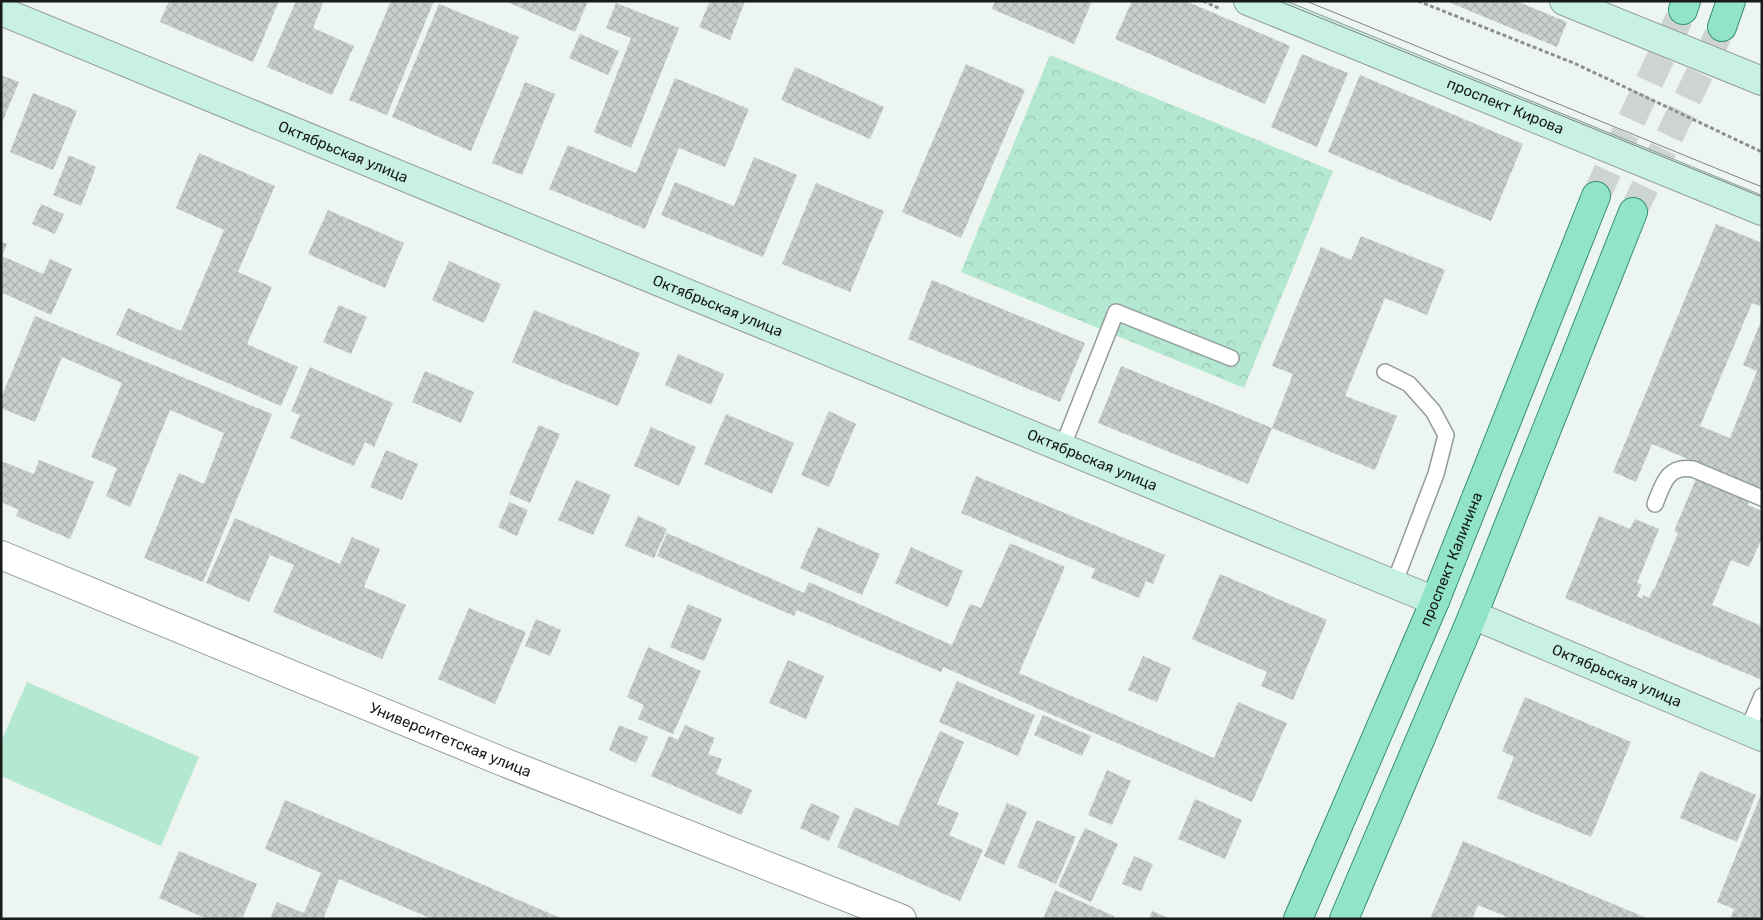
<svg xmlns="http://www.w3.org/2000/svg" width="1763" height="920" viewBox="0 0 1763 920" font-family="Rubik,sans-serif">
  <defs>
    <pattern id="forest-crowns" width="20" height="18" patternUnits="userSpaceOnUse" patternTransform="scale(1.25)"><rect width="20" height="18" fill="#b5e8d3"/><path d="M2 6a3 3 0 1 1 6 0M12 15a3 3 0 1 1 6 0" fill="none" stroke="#9bc6b5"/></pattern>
    <pattern id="building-cross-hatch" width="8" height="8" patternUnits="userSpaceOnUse" patternTransform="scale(1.25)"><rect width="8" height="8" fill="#c8d0cc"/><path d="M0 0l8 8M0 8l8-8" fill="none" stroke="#abb2af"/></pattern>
  </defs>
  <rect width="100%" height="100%" fill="#edf5f1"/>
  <path fill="url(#forest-crowns)" d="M1050,55L1333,171L1244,388L961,272Z"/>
  <path fill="#b5e8d3" d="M27,682L199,757L161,846L1,776V742Z"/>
  <g fill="url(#building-cross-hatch)">
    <path d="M169,1H279L253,62L160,22Z"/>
    <path d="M296,1H319L323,3L313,28L354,46L332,95L267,67Z"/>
    <path d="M391,1H434L387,115L349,100Z"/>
    <path d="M505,1H588L575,32Z"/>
    <path d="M710,1H745L730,40L699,27Z"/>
    <path d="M995,1H1092L1074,44L992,9Z"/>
    <path d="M1132,1H1186L1290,46L1265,104L1115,39Z"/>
    <path d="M1446,1H1516L1567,22L1557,47Z"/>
    <path d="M616,3L679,28L631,148L594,132L631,38L606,28Z"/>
    <path d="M439,4L519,37L471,151L392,117Z"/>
    <path d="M580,34L619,51L608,75L569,58Z"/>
    <path d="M1302,54L1348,73L1317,147L1271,127Z"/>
    <path d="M966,64L1025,90L961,238L902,212Z"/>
    <path d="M795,67L884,107L870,139L781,100Z"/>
    <path d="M1,75L19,82L1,125Z"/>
    <path d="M1360,75L1523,144L1491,221L1328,152Z"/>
    <path d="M675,78L749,109L725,167L679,148L645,229L549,189L568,145L636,173Z"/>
    <path d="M525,82L555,94L522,175L492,163Z"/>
    <path d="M33,93L77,111L53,170L10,152Z"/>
    <path d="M199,153L275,186L238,272L272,287L247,344L298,367L281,406L116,335L128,308L181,331L224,230L176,208Z"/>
    <path d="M69,155L96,167L81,206L53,195Z"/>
    <path d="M754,157L797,175L763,257L661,215L675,182L734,206Z"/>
    <path d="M816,183L884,211L850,292L782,264Z"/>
    <path d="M41,204L64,214L55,234L32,224Z"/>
    <path d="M328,210L404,243L385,288L308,254Z"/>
    <path d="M1716,224L1762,243V307L1752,303L1700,426L1730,438L1757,371L1743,365L1762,319V490L1652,444L1636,482L1613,472Z"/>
    <path d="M1361,236L1445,270L1427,315L1385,298L1345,396L1397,416L1375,470L1272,428L1293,374L1272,366L1321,247L1351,260Z"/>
    <path d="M1,242L7,244L2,256L43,274L50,259L72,269L51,315L3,293L1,298Z"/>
    <path d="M449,261L501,284L484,323L432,300Z"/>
    <path d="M932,280L1085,343L1060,402L908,339Z"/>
    <path d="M339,305L367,317L351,354L323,342Z"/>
    <path d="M534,310L640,353L618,406L512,362Z"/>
    <path d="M35,316L272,414L203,582L144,558L179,473L204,484L224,433L170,410L130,507L106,496L117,468L91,457L122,383L62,357L35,422L1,408V398Z"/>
    <path d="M678,354L724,374L711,405L665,385Z"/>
    <path d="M1121,366L1272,428L1248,484L1098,423Z"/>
    <path d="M310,367L393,403L374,447L365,442L354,466L290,438L300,415L291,411Z"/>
    <path d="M425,371L474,392L461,423L412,402Z"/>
    <path d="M829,411L856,424L829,487L801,475Z"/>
    <path d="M726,414L794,443L772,494L704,464Z"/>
    <path d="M539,425L560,434L530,503L509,494Z"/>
    <path d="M651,427L696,447L679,486L634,466Z"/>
    <path d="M386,450L418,464L402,500L370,487Z"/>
    <path d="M39,460L94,482L70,539L16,516L19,510L1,502V461L34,474Z"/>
    <path d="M976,476L1165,555L1153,584L1146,581L1139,598L1091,578L1095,569L961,513Z"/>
    <path d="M1696,479L1749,502L1748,505L1762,511V538L1749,567L1731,560L1712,605L1762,626V680L1565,598L1599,516L1630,529L1635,519L1659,529L1637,583L1642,585L1637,596L1642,599L1643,595L1649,598L1653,589L1654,590L1678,533L1674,531Z"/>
    <path d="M576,480L611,495L593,535L558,520Z"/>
    <path d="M509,502L528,510L517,536L498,527Z"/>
    <path d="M638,516L667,529L654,558L625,546Z"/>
    <path d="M235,518L340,564L352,537L380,549L364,587L406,605L382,659L273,612L294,565L270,555L249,602L206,583Z"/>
    <path d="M818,527L880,554L862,595L800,568Z"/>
    <path d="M667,533L804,593L809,582L952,645L970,604L981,608L1010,543L1065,567L1019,673L1214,758L1238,702L1287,723L1252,802L943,667L941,672L797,610L794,616L657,556Z"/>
    <path d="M911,547L963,571L948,607L895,583Z"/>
    <path d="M1220,574L1327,620L1293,700L1261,686L1267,672L1192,639Z"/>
    <path d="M688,604L722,619L704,661L670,647Z"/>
    <path d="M469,608L526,632L495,704L438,679Z"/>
    <path d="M536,619L561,630L550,656L525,646Z"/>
    <path d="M648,647L701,671L673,734L638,719L644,705L627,697Z"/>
    <path d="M1143,656L1171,668L1157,702L1128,690Z"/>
    <path d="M788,660L824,676L806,719L769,703Z"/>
    <path d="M957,681L1035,715L1018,756L939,722Z"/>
    <path d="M1525,697L1631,742L1591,837L1497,798L1514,757L1502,751Z"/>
    <path d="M1043,715L1091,736L1082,756L1034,735Z"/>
    <path d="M619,725L648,737L636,763L609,750Z"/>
    <path d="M685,725L715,738L708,754L722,759L716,774L752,790L741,815L651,776L669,736L678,740Z"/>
    <path d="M940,731L964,742L937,804L959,813L949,835L983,850L960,901L837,847L855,807L898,826Z"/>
    <path d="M1107,770L1131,781L1112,825L1088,815Z"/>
    <path d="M1700,771L1756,795L1737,842L1680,818Z"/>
    <path d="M1762,792V919H1730L1734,909L1717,902Z"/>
    <path d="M1195,799L1242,820L1225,859L1178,839Z"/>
    <path d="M285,800L563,919H432L339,879L323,919H270L277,902L304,913L321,873L265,849Z"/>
    <path d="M811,803L840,816L829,841L800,828Z"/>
    <path d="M1007,803L1027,812L1004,865L984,856Z"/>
    <path d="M1037,820L1076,837L1056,884L1017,867Z"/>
    <path d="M1085,828L1118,844L1091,902L1058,886Z"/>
    <path d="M1463,841L1649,919H1512L1478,905L1472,919H1430Z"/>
    <path d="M179,851L257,884L242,919H207L159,898Z"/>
    <path d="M1134,856L1153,864L1141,891L1122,884Z"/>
    <path d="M1055,890L1114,916V919H1043Z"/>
    <path d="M1152,911L1171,919H1149Z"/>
  </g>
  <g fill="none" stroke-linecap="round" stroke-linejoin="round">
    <g stroke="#cdd4d1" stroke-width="28" stroke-dasharray="28 14" stroke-linecap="butt">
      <path d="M1596,196L1683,10"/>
      <path d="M1633,212L1722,27"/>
    </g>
    <g stroke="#939b98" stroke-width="18">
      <g id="lane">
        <path d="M1385,372L1409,384L1433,411L1446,435L1436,474L1394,584"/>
        <path d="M1062,448L1116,312L1231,358"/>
        <path d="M1655,504C1663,484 1667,465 1693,469L1762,498"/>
        <path d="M1747,731L1762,696"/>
      </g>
    </g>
    <g stroke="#939b98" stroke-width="30">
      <g id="street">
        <path id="s1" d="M1,555L501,761L902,919"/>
      </g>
    </g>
    <g stroke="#939b98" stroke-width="30">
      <g id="secondary">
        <path id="s2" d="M1248,1L1762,211"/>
        <path d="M1564,1L1762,81"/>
        <path id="s3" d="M1,11L1435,601"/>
        <path id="s4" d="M1473,615L1762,737"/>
      </g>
    </g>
    <g stroke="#379174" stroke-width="30">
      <g id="primary">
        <path d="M1683,10L1686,1"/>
        <path d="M1722,27L1731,1"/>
        <path id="s5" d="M1298,919L1435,601L1596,196"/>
        <path d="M1344,919L1473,615L1633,212"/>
      </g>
    </g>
    <g stroke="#8a908d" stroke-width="3" stroke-dasharray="4 2.5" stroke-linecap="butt">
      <path d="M1203,1L1221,9"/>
      <path d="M1418,1L1576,64L1762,152"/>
    </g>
    <use href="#lane" stroke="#fff" stroke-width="15"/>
    <use href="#street" stroke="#fff" stroke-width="28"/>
    <use href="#secondary" stroke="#c8f1e4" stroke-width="28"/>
    <use href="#primary" stroke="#91e3c9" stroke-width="28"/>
    <g stroke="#7d8280" stroke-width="1">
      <path d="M1279,1L1762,197"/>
      <path d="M1306,1L1762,187"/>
    </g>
  </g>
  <g text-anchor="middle" stroke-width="4.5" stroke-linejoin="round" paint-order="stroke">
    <g font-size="15" fill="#181b1a" stroke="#fff">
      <text dy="5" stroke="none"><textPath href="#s2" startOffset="278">проспект Кирова</textPath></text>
      <text dy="5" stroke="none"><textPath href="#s3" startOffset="370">Октябрьская улица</textPath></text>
      <text dy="5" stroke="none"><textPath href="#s3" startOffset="775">Октябрьская улица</textPath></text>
      <text dy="5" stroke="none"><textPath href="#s3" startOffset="1180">Октябрьская улица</textPath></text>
      <text dy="5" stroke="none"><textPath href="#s5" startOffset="391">проспект Калинина</textPath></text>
      <text dy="5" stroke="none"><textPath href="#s4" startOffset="156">Октябрьская улица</textPath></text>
      <text dy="5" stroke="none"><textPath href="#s1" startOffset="486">Университетская улица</textPath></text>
    </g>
  </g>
  <rect width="1763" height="920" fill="none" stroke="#181b1a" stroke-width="5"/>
</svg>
